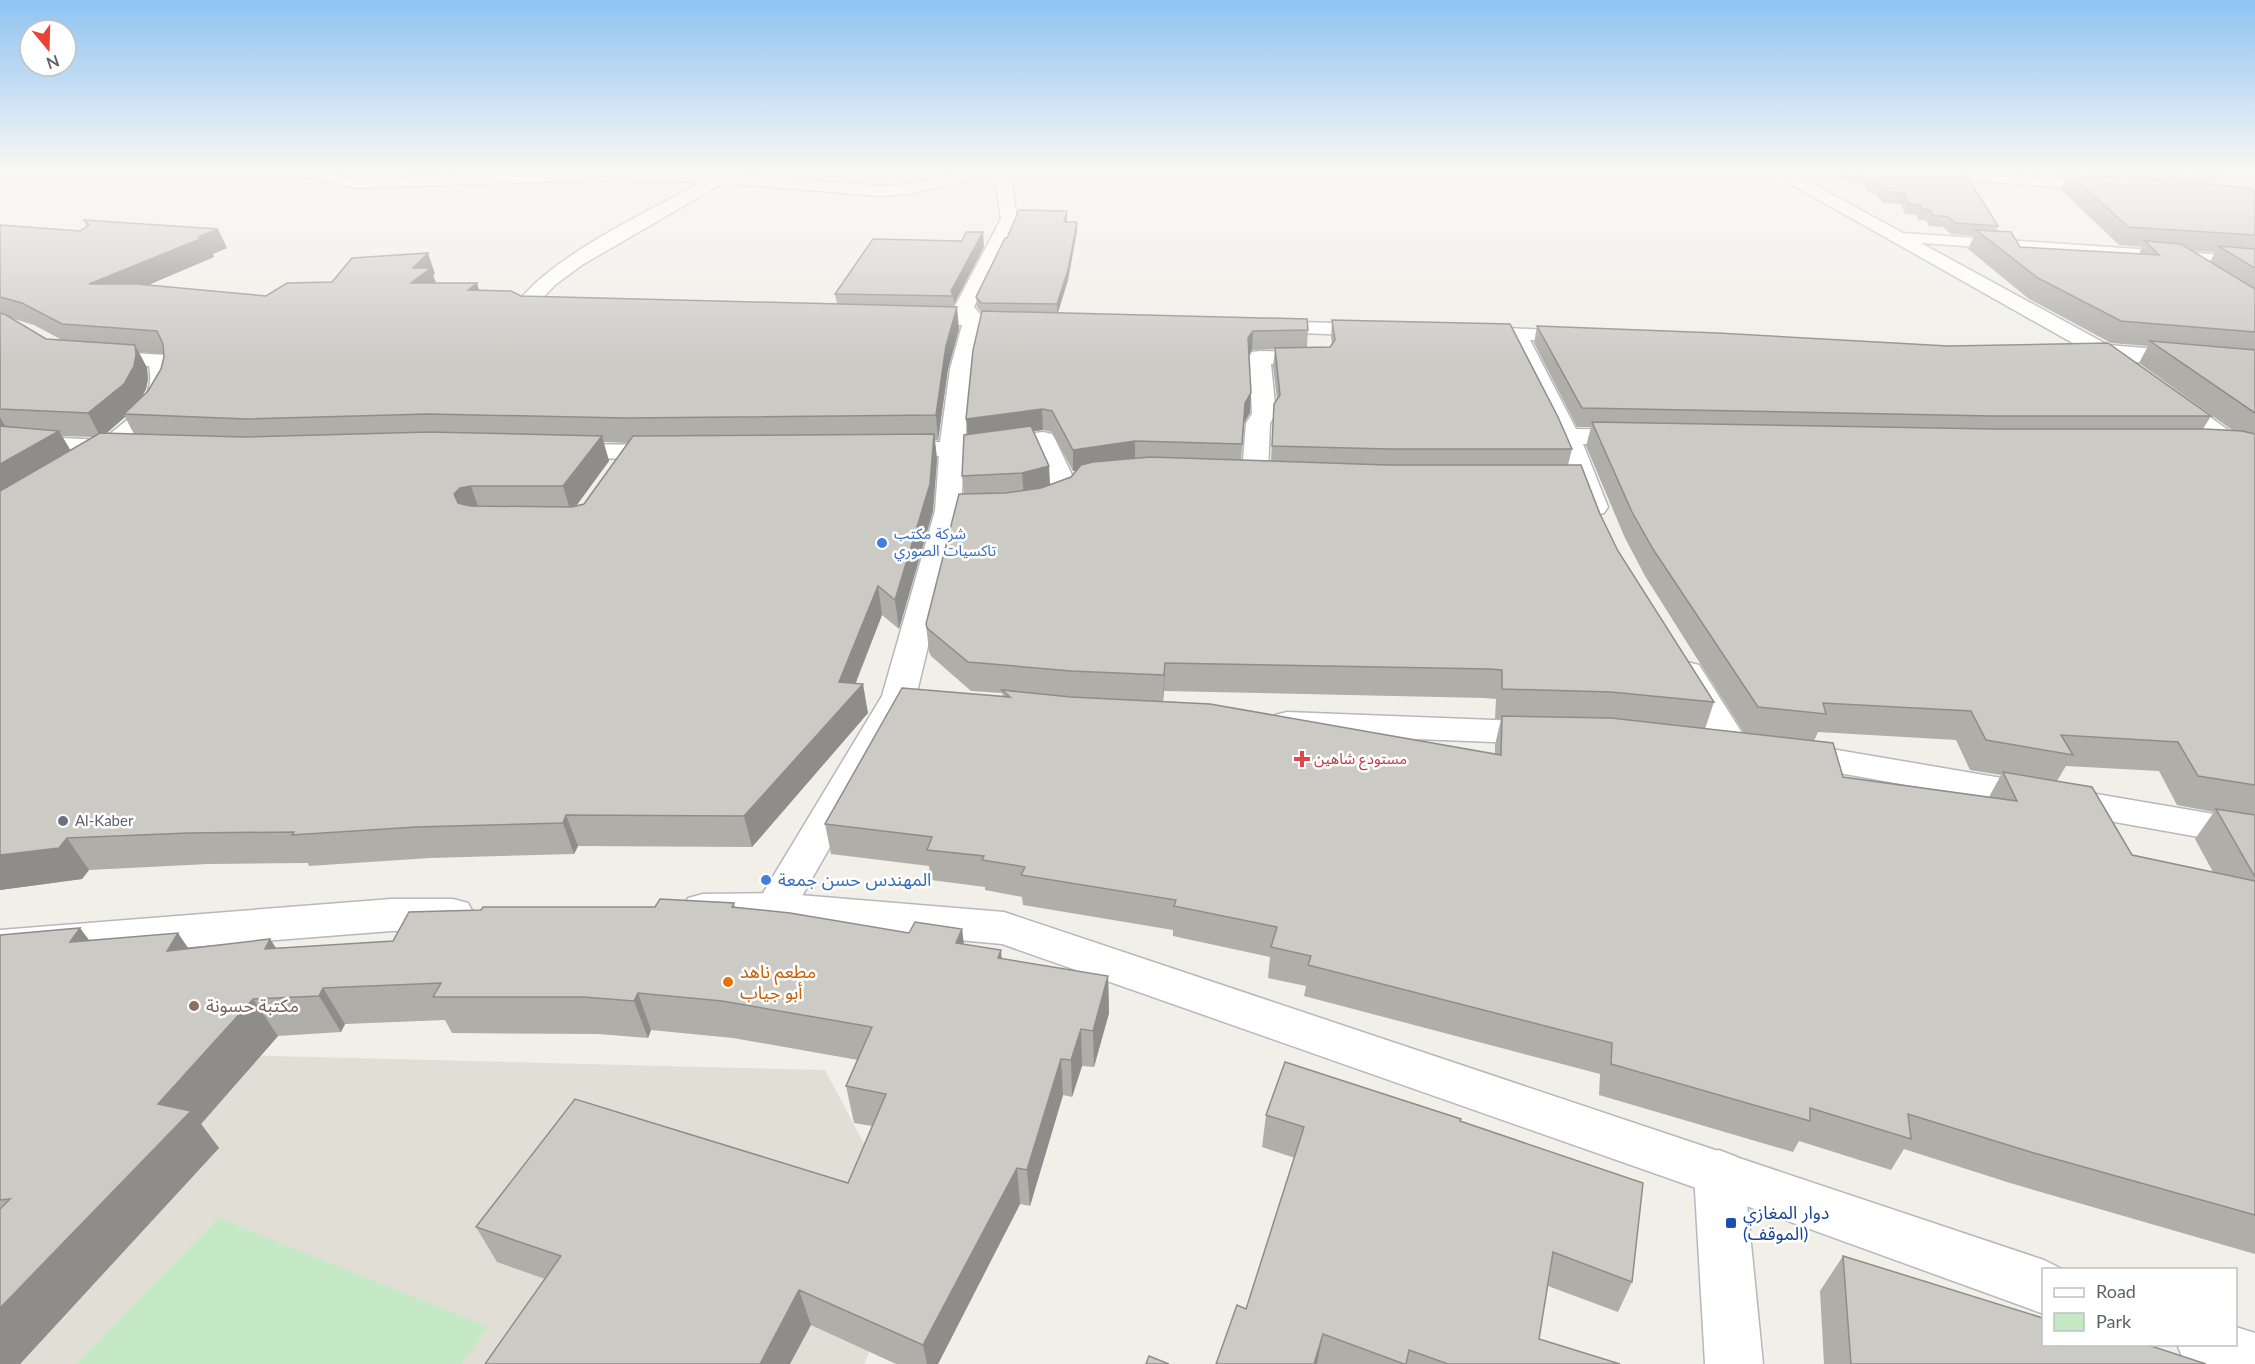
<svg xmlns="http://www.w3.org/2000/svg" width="2255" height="1364" viewBox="0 0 2255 1364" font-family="Lato,'Noto Sans Arabic',sans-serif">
  <rect width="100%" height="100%" fill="#f1efe8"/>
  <path fill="#e1ded6" d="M197,1054L825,1070L917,1244L864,1364H0V1270Z"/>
  <path fill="#c5e8c5" d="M219,1218L488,1327L461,1364H76Z"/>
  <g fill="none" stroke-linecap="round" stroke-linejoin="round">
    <g stroke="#b5b8bc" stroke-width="3">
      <g id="minor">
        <path d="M293,172H322L356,178L561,172H658L720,173L881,186L909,184L965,172H998L1012,185L1017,219L974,307L980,314L1025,315L1032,317L1035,321L1032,325L982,326L972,369L965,442L1043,432L1052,434L1055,439L1072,475L1103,468L1112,471L1116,476L1112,481L1064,493L1055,491L1051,485L1034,447L964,456L961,511L916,696L789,919L775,923L761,919L754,908L882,696L935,511L939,456H892L883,454L880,449L883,444L892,442H940L950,369L962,325L914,324L907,322L904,318L907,314L958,313L954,308L1001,219L996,186L985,176L909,194L881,196L723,183L582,265L555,285L537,304L564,308L567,312L564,316L557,318L524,314L516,305C549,257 649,211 702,182L604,180L356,188L300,176Z"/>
        <path d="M1773,172H1791L1903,233L2255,257V267L1921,243L2108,345L2255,357V371L2069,357L2066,352L2069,347L2078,346L1775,175Z"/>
        <path d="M1920,172H1980L2107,182L2115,187L2107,192L1927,176Z"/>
        <path d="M1262,321L1375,324L1382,326L1385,330L1382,334L1375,336L1255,331L1252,327L1255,323Z"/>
        <path d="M1469,326L1586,332L1589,336L1586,340L1579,342L1530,340L1576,429L1635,430L1644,432L1647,437L1644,442L1635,444H1583L1608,507L1604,513L1595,515L1586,513L1582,507L1556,436L1508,340L1462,336L1459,332L1462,328Z"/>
        <path d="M99,351L166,355C193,395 143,431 117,453L108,455L14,448L11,443L14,438L23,436L102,440C127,420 157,402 149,366L91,362L88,357L91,352Z"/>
        <path d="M1260,351L1318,352L1326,353L1329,358L1326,363L1271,364L1276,414L1270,423L1268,474L1264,479L1255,482L1246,479L1242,474L1246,423L1252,414L1249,357L1252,352Z"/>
        <path d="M2171,392L2179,394L2255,450V470L2246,467L2163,404L2160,399L2163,394Z"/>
        <path d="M562,444L666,445L675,447L678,452L675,457L666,459L562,458L553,456L550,451L553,446Z"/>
        <path d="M1687,662L1699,665L1751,747L1745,755L1733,758L1721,755L1715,747L1671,672L1675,665Z"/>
        <path d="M1287,712L1544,722L1556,725L1561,733L1556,741L1544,744L1287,734L1275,731L1270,723L1275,715Z"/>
        <path d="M1796,743L2255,821V847L1783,763L1778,755L1783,747Z"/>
        <path d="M1719,1150L1737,1157L1744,1173L1763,1364H1705L1694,1173L1701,1157Z"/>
      </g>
    </g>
    <g stroke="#b5b8bc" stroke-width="3">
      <g id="tertiary">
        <path d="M775,893L1004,912L2044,1260L2064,1270H2044V1314L1719,1196L1002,944L775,923L703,924L688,920L682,909L688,898L703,894Z"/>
        <path d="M391,899H453L468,903L474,914L468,925L453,929L391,931L0,962V930Z"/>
        <path d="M2236,1327L2255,1333V1364H2185L2177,1344H2236Z"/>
      </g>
    </g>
    <use href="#minor" fill="#fff" fill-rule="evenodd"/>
    <use href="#tertiary" fill="#fff" fill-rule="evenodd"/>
  </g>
  <g fill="#afaea9" fill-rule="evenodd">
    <path d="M1829,172H1964L1998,226L1996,231L2020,247L2139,254L2142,247L2119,245L2061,190L2067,177L2046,175L2042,172H2213L2219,175L2213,185L2255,191V1254L2010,1183L1904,1149L1891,1170L1799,1141L1793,1152L1599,1095L1600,1074L1304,996L1306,986L1268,978L1270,957L1173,936V930L1023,905L1022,897L985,890V887L931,880L929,866L831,854L825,824L1003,696L1002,693L971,691L931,656L929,652L926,624L964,494L962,476L982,313L977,307L976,297L1007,238L1067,220L1066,222L1077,231L1068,280L1058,313L1308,330L1307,347H1330L1332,345L1331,337L1332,320L1572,449L1568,465L1600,514L1618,551L1714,702L1705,729L1744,733L1645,576L1625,538L1586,446L1591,427H1577L1534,343L1537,326L2211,416L2203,429L2232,430L2139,363L2148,346L2111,343L2029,299L1968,249L1974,236L1951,234L1943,227L1929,226L1926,220H1918L1916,215L1905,214L1901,204L1883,203L1875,194L1869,193L1863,184L1848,183L1847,179L1840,178L1839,175L1830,174ZM2193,251L2215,252L2210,262ZM1275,349L1273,366L1277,399L1274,404L1271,461L1241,460L1244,423L1250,413L1249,354L1252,350ZM1043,430L1052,432L1073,471H1076L1071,477L1050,485L1049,466L1033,431ZM1164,691L1484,698L1496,699L1495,719H1501L1495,745V754L1163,701ZM1818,732L1956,740L1970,770L2001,775L1989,797L1843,777L1814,741ZM2066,766L2159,771L2177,805L2214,812L2195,839L2213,872L2132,855L2057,781Z"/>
    <path d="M84,220L227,248L213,254L214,257L148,285L266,296L332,282L435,274L433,275L436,283L521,296L837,304L835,294L984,247L954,304L959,329L948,369L938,440H935L937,459L933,511L899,629L882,615L856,683L868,713L752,847L578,846L574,854L430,858L309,866L308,863L208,864L89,870L82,879L0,890V225L80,231L87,227ZM11,318L34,325L62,340L46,339ZM139,352L164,354V357L161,369L148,391L142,396L146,389L148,379L147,368ZM125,417L134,434L106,433ZM62,436L93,437L70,450ZM603,442L628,443L584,504L576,506L609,461Z"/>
    <path d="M734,903L735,907L909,933L962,929L964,944L1002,959L1108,976L1109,1013L1094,1067L1082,1066L1072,1097L1063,1095L1030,1206L1020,1204L938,1364H896L811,1325L545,1279L497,1262L476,1227L848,1183L872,1126L854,1123L846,1086L858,1060L733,1038L651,1030L648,1038L598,1034L452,1033L445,1020L345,1024L341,1032L278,1036L201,1124L219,1148L20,1364H0V935L80,928L89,940L189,949L270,939L276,948L393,941L655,907Z"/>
    <path d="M1266,1115L1460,1121L1632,1282L1618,1312L1548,1286L1539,1339L1620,1364H1216L1246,1309L1295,1158L1262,1147Z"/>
    <path d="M1843,1256L2043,1344L2206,1364H1824L1820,1291Z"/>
  </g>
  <g fill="#8f8d8a">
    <path d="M1067,211V220L1064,231V222Z"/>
    <path d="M1077,222V231L1068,280L1057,315V304Z"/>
    <path d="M218,229L227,248L213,254L214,257L99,306L89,284Z"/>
    <path d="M983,232L984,247L954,304L953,296L951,291Z"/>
    <path d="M428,253L435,274L433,275L438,288L411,283L413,268Z"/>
    <path d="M477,283L483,304L468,290Z"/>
    <path d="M957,307L959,329L948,369L938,440L936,415L946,346Z"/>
    <path d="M1253,331L1252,350L1247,357L1248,338Z"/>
    <path d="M135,345L147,368L148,379L146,389L136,408L124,414L125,417L101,438L88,413Z"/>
    <path d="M1251,393L1250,413L1244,423L1241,465L1245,403Z"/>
    <path d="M1042,409L1043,430L968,439L966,419Z"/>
    <path d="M0,417L9,433L0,435Z"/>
    <path d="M59,431L74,456L0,498V464Z"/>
    <path d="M934,434L937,459L933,511L899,629L895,600Z"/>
    <path d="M602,436L609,461L571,513L563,486Z"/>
    <path d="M1135,441V462L1073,471V450Z"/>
    <path d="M1049,466L1050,490L1024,497L1022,473Z"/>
    <path d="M471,486L480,512L464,521L454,494L460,488Z"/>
    <path d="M878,586L882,615L849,699L863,684L868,713L752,847L744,816L839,682Z"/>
    <path d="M1165,663L1164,691L1163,704L1164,675Z"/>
    <path d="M566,815L578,846L574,854L563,823Z"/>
    <path d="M67,838L89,870L82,879L0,890V855Z"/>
    <path d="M80,928L107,965L70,942Z"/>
    <path d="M962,929L966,966L956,943Z"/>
    <path d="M178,933L203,970L167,951Z"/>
    <path d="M270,939L293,976L265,949Z"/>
    <path d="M1001,950L1004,987L998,958Z"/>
    <path d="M1108,976L1109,1013L1094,1067L1093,1031Z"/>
    <path d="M323,988L345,1024L341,1032L319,996Z"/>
    <path d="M638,993L651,1030L648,1038L634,1001Z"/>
    <path d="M253,999L278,1036L201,1124L219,1148L20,1364H0V1308L158,1104Z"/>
    <path d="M1081,1029L1082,1066L1072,1097L1071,1060Z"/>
    <path d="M1061,1059L1063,1095L1030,1206L1027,1170Z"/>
    <path d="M1017,1168L1020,1204L938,1364H927L923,1345Z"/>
    <path d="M799,1290L811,1325L790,1364H760Z"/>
    <path d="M1323,1334L1317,1364H1314Z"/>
  </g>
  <g fill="#cccac5" stroke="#8f8d8a" stroke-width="1.5">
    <path d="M1851,172H1964L1998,226L1955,223L1948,217L1933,215L1930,210L1922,209L1920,205L1909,204L1904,193L1887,192L1878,183H1873L1866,174L1852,173Z"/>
    <path d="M2178,172H2213L2219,175Z"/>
    <path d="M2069,173L2250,188L2255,191V235L2128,227Z"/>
    <path d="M1019,210L1067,211L1064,222H1077L1068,270L1057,304L981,303L976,297L1005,238H1007Z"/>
    <path d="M84,220L218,229L198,237H205L89,284H137L266,296L287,283L332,282L352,258L428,253L413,268H431L411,283H477L468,290L511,291L521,296L957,307L946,346L936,415L624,418L429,414L246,419L124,414L148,391L161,369L164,357L163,344L157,331L62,324L22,303L0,297V225L80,231L89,225Z"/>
    <path d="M1976,230L2011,232L2020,247L2159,255L2145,241L2181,244L2255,289V332L2121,321L2038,278Z"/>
    <path d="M966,232H983L951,291L953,296L835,294L873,239L962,241Z"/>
    <path d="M2218,246L2255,249V268Z"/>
    <path d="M982,311L1307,319L1308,330L1253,331L1248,338L1251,393L1245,403L1242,444L1135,441L1073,450L1052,411L1042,409L966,419L973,350Z"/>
    <path d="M0,313L6,315L46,339L135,345L136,355L134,366L124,384L88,413L0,409Z"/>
    <path d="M1332,320L1510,324L1558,417L1572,449H1388L1272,446L1274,404L1280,395L1275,348L1330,347L1335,340Z"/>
    <path d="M1537,326L1718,333L1948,346L2108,343L2211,416H1992L1582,408Z"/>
    <path d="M2150,341L2255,350V413Z"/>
    <path d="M1592,422L1994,429H2205L2242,431L2255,434V785L2198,776L2178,742L2061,735L2073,755L1986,740L1971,711L1823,703L1826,714L1758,707L1653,549L1632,512Z"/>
    <path d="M0,426L59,431L0,464Z"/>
    <path d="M1031,426L1049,466L1022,473L962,476L964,435Z"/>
    <path d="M429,432L602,436L563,486H471L460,488L454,494L458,503L470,506L572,507L584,504L633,436L934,434L930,484L895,600L878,586L839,682L863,684L744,816L566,815L563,823L416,827L292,835L294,832L188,833L67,838L59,848L0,855V491L100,433L245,437Z"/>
    <path d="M1150,457L1388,465H1581L1600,514L1618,551L1714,702L1611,692L1502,689V670L1490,669L1165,663L1164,675L1071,671L968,662L927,628L926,624L959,494L1005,493L1041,488L1071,477L1081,465L1093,462Z"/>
    <path d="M902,688L1010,697L1002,690L1071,697L1210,704L1501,755L1502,716L1611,718L1833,743L1843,777L2017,801L2003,772L2092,787L2132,855L2255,881V1215L2034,1153L1908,1114L1911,1139L1810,1108V1121L1611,1064L1612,1043L1308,965L1311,956L1271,947L1277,927L1174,906L1176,900L1021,875L1025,867L982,860L984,856L927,850L932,837L825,824Z"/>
    <path d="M2216,809L2255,815V877Z"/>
    <path d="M660,899L734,903L732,907L790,913L909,933L915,922L962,929L956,943L1001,950L998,958L1108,976L1093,1031L1081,1029L1071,1060L1061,1059L1027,1170L1017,1168L923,1345L799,1290L760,1364H485L561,1256L476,1227L575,1099L848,1183L886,1094L846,1086L872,1027L722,1001L638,993L634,1001L583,997H433L441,983L323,988L319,996L253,999L158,1104L191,1111L0,1308V1209L10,1199L0,1200V935L80,928L70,942L178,933L167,951L270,939L265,949L393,941L409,912L481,910L483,907H655Z"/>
    <path d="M1285,1062L1461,1119L1460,1121L1643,1183L1632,1282L1553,1252L1539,1339L1620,1364H1448L1409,1350L1406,1364H1404L1323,1334L1314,1364H1216L1237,1305L1246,1309L1304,1127L1266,1115Z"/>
    <path d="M1843,1256L2043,1318V1344H2145L2206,1364H1851Z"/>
    <path d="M1149,1356L1169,1364H1146Z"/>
  </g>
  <linearGradient id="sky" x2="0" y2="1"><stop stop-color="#8fc3f1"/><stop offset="0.47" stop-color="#f9f8f5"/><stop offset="1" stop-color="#f9f8f5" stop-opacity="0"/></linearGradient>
  <rect width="2255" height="363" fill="url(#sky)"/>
  <g fill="#3f7fe0" stroke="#fff" stroke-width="2">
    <circle cx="882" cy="543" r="6"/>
    <circle cx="766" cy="880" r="6"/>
  </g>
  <path fill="#e0444e" stroke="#fff" stroke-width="2" d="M1299 750h6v6h6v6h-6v6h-6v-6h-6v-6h6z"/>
  <circle fill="#6b7280" stroke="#fff" stroke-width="2" cx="63" cy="821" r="6"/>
  <circle fill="#e8710a" stroke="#fff" stroke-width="2" cx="728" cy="982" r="6"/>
  <circle fill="#8d6e63" stroke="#fff" stroke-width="2" cx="194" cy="1006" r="6"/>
  <rect fill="#1a4fb4" stroke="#fff" stroke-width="2" x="1725" y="1217" width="12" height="12" rx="3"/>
  <g text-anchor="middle" stroke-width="5" stroke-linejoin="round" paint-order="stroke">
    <g font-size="15" fill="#366cbe" stroke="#fff" text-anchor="start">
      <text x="894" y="539">شركة مكتب<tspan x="894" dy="17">تاكسيات الصوري</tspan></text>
    </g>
    <g font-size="15" fill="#be3a42" stroke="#fff" text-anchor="start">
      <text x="1314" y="764">مستودع شاهين</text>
    </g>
    <g font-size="15" fill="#5b616d" stroke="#fff" text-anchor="start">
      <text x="75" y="826">Al-Kaber</text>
    </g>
    <g font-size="18" fill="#366cbe" stroke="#fff" text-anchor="start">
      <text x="778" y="886">المهندس حسن جمعة</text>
    </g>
    <g font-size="18" fill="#c56008" stroke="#fff" text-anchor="start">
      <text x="740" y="978">مطعم ناهد<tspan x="740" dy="21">أبو جياب</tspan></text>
    </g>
    <g font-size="18" fill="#785e54" stroke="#fff" text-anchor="start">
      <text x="206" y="1012">مكتبة حسونة</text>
    </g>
    <g font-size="18" fill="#164399" stroke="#fff" text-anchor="start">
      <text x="1743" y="1219">دوار المغازي<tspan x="1743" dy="21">(الموقف)</tspan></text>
    </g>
  </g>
  <rect x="2042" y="1268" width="195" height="78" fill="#ffffff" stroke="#bfc1c3" stroke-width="1.5"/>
  <rect x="2054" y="1288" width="30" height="9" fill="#ffffff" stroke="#bfc1c3" stroke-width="1.5"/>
  <text x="2096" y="1298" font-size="18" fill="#5f6368">Road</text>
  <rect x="2054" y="1313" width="30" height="18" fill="#c5e8c5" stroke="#bfc1c3" stroke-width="1.5"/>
  <text x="2096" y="1328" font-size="18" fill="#5f6368">Park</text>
  <g transform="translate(48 48) rotate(161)"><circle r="28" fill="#ffffff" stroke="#bfc1c3" stroke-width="1.5"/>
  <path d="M0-4.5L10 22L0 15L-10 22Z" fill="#ea4335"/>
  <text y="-9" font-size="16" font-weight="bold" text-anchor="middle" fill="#5f6368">N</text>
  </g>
</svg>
